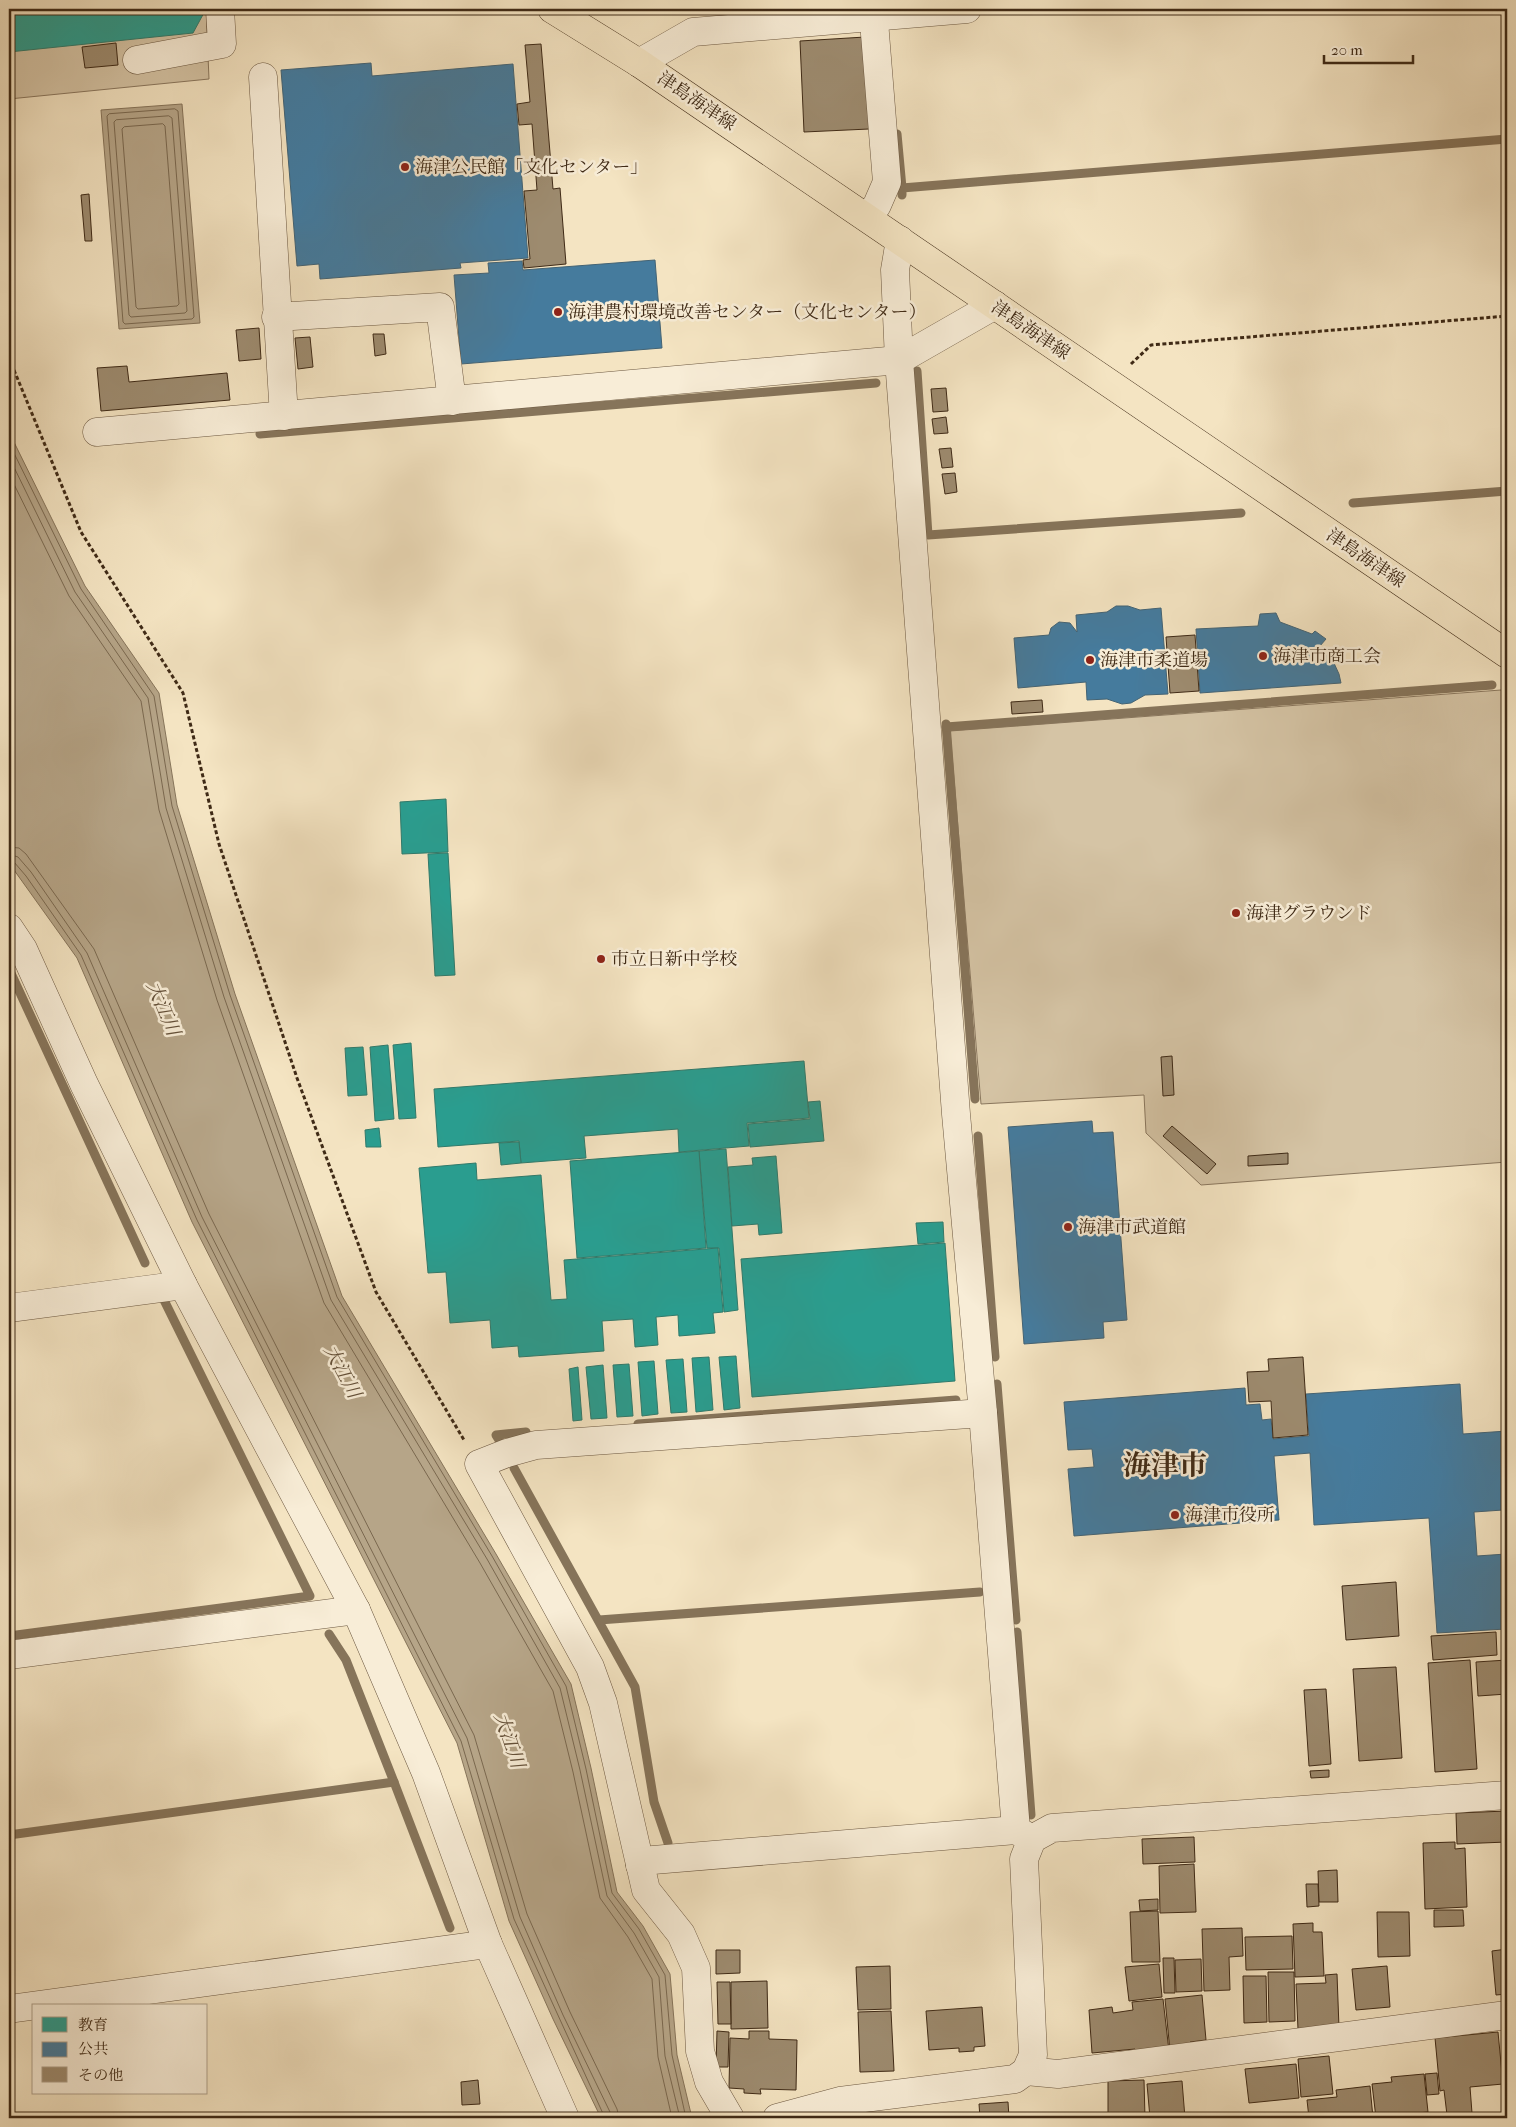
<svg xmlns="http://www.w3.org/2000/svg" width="1516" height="2127" viewBox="0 0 1516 2127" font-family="'IM FELL French Canon','Noto Serif JP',serif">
  <rect width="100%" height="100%" fill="#f4e4c2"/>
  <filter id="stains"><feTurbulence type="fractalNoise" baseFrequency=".004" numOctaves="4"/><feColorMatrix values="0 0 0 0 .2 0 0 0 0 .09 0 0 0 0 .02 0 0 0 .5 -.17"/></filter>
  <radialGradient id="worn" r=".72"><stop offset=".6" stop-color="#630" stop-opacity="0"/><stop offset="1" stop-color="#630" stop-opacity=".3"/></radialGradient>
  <g fill="#d5c4a5" stroke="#8a775e">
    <path d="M9,9H206L209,79L9,99Z"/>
    <path d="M1501,690L1507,694V1162L1201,1185L1146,1133L1144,1095L981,1104L950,731Z"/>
  </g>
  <g fill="#b6a588" stroke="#86745a">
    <path d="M182,104L200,323L119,329L101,110Z"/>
    <path d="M9,432L85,586L159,693L177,805L235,994L342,1296L496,1554L571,1684L591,1768L617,1892L643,1926L670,1974L677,2055L692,2118H601L553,2019L509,1921L457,1743L192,1222L77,958L9,863Z"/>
  </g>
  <g fill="#2a9d8f" stroke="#307a6b">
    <path d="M9,9H206L193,33L9,52Z"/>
    <path d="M446,799L448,852L402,854L400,802Z"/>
    <path d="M448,853L455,975L435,976L428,854Z"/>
    <path d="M411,1043L416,1118L399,1119L393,1045Z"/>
    <path d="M388,1045L394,1119L375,1121L370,1047Z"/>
    <path d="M363,1047L367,1095L348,1096L345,1048Z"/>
    <path d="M804,1061L809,1118L747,1123L749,1146L679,1152L678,1129L584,1136L586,1158L521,1163L519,1141L438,1147L434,1089Z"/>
    <path d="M820,1101L824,1141L750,1147L748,1124L810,1119L808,1102Z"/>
    <path d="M379,1128L381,1147H366L365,1130Z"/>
    <path d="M519,1142L521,1163L501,1165L499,1143Z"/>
    <path d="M726,1149L738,1310L724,1312L719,1248H707L699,1151Z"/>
    <path d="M699,1151L706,1248L577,1258L570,1161Z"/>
    <path d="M776,1156L782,1233L759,1235L758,1224L732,1226L728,1167L753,1165L752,1158Z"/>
    <path d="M476,1163L477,1180L541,1175L551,1300L567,1299L564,1260L718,1248L723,1312L713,1313L715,1333L679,1336L678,1315L656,1317L658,1345L635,1347L633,1319L602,1321L604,1351L519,1357L518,1346L492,1348L490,1320L450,1323L446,1272L428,1273L419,1168Z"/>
    <path d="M943,1222L944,1242L918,1244L916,1223Z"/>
    <path d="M945,1243L955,1381L752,1397L741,1259Z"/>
    <path d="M736,1356L740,1408L724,1410L719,1357Z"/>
    <path d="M709,1357L713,1410L696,1412L692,1358Z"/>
    <path d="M683,1359L687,1412L671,1413L666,1360Z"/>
    <path d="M654,1361L658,1414L642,1416L638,1362Z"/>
    <path d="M629,1364L633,1416L617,1417L613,1365Z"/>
    <path d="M603,1365L607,1418L591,1419L586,1367Z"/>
    <path d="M578,1367L582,1420L573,1421L569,1369Z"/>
  </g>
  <g fill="#457b9d" stroke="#436374" fill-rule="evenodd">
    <path d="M371,63L372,76L513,64L528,258L460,263L461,268L320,279L319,264L297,266L281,70Z"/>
    <path d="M655,260L662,348L461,364L454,275L489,273L488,263L522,261L523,270Z"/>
    <path d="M1116,606H1128L1140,610L1161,608L1168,694L1145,695L1131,703L1122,704L1107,699L1087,700L1086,682L1018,688L1014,638L1049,635L1051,628L1059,622L1070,623L1077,632L1076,615L1107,612Z"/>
    <path d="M1276,613L1280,622L1312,634L1315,631L1326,639L1320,646L1333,661L1339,674L1341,683L1200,693L1196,629L1258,626L1260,614Z"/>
    <path d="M1092,1121L1093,1133L1113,1132L1127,1320L1103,1322L1104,1338L1024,1344L1008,1127Z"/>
    <path d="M1460,1384L1463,1434L1507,1431V1642L1506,1629L1437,1633L1429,1518L1314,1525L1310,1453L1274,1456L1279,1520L1074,1536L1068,1469L1094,1467L1092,1449L1068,1450L1064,1402L1245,1388L1246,1405L1260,1404L1262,1420L1271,1419L1273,1439L1309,1436L1306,1394ZM1503,1510L1506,1554L1477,1556L1474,1512Z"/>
  </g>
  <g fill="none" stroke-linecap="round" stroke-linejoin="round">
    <g stroke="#7a684f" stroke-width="1">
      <path d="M175,109L178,111L194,317L192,319L125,324L123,322L107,116L109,114Z"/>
      <path d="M169,116L172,118L187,311L185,313L131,317L129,315L114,122L116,120Z"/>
      <path d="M163,124L165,126L179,304L177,306L138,309L136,307L122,129L124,127Z"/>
      <path d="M9,443L81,589L154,696L172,806L230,995L337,1297L492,1556L566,1686L586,1769L612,1893L639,1929L665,1975L672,2055L686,2118"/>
      <path d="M9,457L75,592L148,698L166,808L224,997L331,1300L487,1559L560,1688L580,1770L607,1896L634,1933L659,1977L665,2056L680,2118"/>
      <path d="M9,474L69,596L141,701L159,810L217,1000L324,1303L480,1563L553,1691L573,1772L600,1898L628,1937L652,1979L658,2057L672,2118"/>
      <path d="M9,847L19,848L26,854L94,949L209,1214L474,1735L527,1914L570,2012L617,2109L619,2118"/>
      <path d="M9,854L18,857L31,872L87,953L202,1217L467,1738L520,1917L563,2015L610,2112L611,2118"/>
      <path d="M9,860L14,862L26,876L81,955L197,1220L461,1741L514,1919L605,2118"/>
    </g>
    <g stroke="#86745a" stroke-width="9">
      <path d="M897,134L902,188"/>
      <path d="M902,195V188L1507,139"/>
      <path d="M917,371L928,535L1241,513"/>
      <path d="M260,434L876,383"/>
      <path d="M1353,503L1507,491"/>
      <path d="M946,724L975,1099"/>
      <path d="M946,727L1492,685"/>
      <path d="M9,969L145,1263"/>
      <path d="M978,1136L995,1357"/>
      <path d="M997,1384L1016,1620"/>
      <path d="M638,1424L956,1400"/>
      <path d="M501,1443L496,1435L526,1432"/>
      <path d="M514,1468L635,1687L654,1802L668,1843"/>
      <path d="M599,1620L980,1592"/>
      <path d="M1017,1632L1031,1815"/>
      <path d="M329,1634L346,1660L394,1782"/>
      <path d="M9,1636L310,1596L162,1296"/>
      <path d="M9,1835L394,1782L450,1928"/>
    </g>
  </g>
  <g fill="#9d8b6f" stroke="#3f2a16">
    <path d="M865,37L869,129L804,132L800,41Z"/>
    <path d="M116,43L118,65L85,68L82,47Z"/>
    <path d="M541,44L553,189L560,188L566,264L524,268L523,260L530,259L524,191L537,190L532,124L519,125L517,104L530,102L525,45Z"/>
    <path d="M89,194L92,241H85L81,195Z"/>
    <path d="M259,328L261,359L239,361L236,330Z"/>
    <path d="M373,334H384L386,354L375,356Z"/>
    <path d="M310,337L313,367L298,369L295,338Z"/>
    <path d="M127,366L129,382L227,373L230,400L101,411L97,368Z"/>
    <path d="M946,388L948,411L933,412L931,389Z"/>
    <path d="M946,417L948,433L934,434L932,419Z"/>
    <path d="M951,448L953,467L942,468L939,449Z"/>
    <path d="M955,473L957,492L945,494L942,474Z"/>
    <path d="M1195,635L1199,691L1170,693L1166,637Z"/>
    <path d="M1042,700L1043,712L1012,714L1011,702Z"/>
    <path d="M1172,1056L1174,1095L1163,1096L1161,1057Z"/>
    <path d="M1172,1126L1216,1164L1207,1174L1163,1136Z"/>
    <path d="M1288,1153V1164L1248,1166V1156Z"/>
    <path d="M1303,1357L1308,1435L1273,1438L1271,1401L1249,1402L1247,1372L1269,1371L1268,1359Z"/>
    <path d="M1396,1582L1399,1636L1346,1640L1342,1586Z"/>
    <path d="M1496,1632L1497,1655L1433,1660L1431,1636Z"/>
    <path d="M1470,1660L1477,1769L1435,1772L1428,1663Z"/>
    <path d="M1507,1660V1694L1478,1696L1476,1662Z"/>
    <path d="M1396,1667L1402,1758L1359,1761L1353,1669Z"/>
    <path d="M1326,1689L1331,1764L1309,1766L1304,1690Z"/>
    <path d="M1329,1770V1777L1311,1778L1310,1771Z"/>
    <path d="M1507,1811V1842L1457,1844L1456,1813Z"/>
    <path d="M1194,1837L1195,1862L1143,1864L1142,1839Z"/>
    <path d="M1455,1842V1849L1465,1848L1467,1907L1425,1909L1423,1843Z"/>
    <path d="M1194,1864L1196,1912L1160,1913L1159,1866Z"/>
    <path d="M1337,1870L1338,1902H1319L1318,1871Z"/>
    <path d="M1306,1884H1318L1319,1906L1307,1907Z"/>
    <path d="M1158,1899V1910L1140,1911L1139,1900Z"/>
    <path d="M1434,1910H1463L1464,1926L1434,1927Z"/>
    <path d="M1158,1911L1160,1962H1132L1130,1912Z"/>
    <path d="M1377,1912H1409L1410,1956L1378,1957Z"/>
    <path d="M1313,1923V1932H1322L1324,1976L1295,1977L1293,1924Z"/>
    <path d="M1242,1928L1243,1956L1229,1957L1230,1990L1204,1991L1202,1929Z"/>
    <path d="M1292,1936L1293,1969L1246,1970L1245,1937Z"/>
    <path d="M1507,1949V1994L1496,1995L1492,1951Z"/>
    <path d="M716,1950H740V1973L716,1974Z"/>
    <path d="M1163,1958H1174L1175,1993H1164Z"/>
    <path d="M1201,1959L1202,1991L1176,1992L1175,1960Z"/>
    <path d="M1159,1964L1162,1997L1129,2001L1125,1967Z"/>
    <path d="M890,1966L891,2009L858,2010L856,1967Z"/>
    <path d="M1387,1966L1390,2007L1356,2010L1352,1969Z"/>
    <path d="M1268,1972H1294L1295,2021L1269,2022Z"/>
    <path d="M1337,1974L1339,2028L1298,2029L1296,1984L1326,1983L1325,1975Z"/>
    <path d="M1243,1976H1266L1267,2022L1244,2023Z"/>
    <path d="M767,1981L768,2028L731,2029V1982Z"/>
    <path d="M717,1982H730L731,2024H718Z"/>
    <path d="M1202,1995L1206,2040L1190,2042L1191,2049L1170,2051L1165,1999Z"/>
    <path d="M1163,1999L1169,2051L1136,2054L1135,2049L1092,2053L1089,2010L1112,2007L1113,2013L1133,2010L1132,2002Z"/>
    <path d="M982,2007L985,2046L974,2047V2051L959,2052V2048L929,2050L926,2011Z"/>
    <path d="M891,2011L894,2071L860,2072L858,2012Z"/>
    <path d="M717,2031L729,2032L728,2067H716Z"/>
    <path d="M749,2031H769V2039L797,2040L796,2090L760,2089L761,2094L744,2093V2089L729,2088L730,2038L749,2039Z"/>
    <path d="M1498,2032L1503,2084L1470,2087L1472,2113L1447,2115L1444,2090L1440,2091L1435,2038Z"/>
    <path d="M1329,2056L1333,2094L1301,2097L1298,2059Z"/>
    <path d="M1296,2064L1299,2098L1249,2103L1245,2069Z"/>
    <path d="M1437,2073L1439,2094L1427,2095L1425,2074Z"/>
    <path d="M1424,2074L1428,2112L1398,2115V2118H1376L1372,2084L1392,2082L1391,2077Z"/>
    <path d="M478,2080L480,2104L462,2105L461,2082Z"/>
    <path d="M1144,2080L1145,2118H1108V2081Z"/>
    <path d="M1182,2081L1185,2118H1150L1147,2084Z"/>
    <path d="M1370,2086L1373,2118H1309L1307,2100L1337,2097L1336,2090Z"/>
    <path d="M1502,2090H1507V2116H1503Z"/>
    <path d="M1008,2102L1009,2118H980L979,2104Z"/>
  </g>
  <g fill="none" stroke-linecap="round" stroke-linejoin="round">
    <g stroke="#6c5841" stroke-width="29">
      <g id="minor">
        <path d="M137,60L222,44L220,9"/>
        <path d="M639,63L693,32L967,9"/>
        <path d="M263,77L284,416"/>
        <path d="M868,217L877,205L887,182L873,9"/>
        <path d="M900,240L895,270L899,360L956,1114L983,1413L1016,1830L1032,1839"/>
        <path d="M276,317L440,307L452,401"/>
        <path d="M97,432L899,360L995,305"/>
        <path d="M9,928L23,949L84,1084L183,1285L356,1610L426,1773L488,1944L565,2118"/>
        <path d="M9,1308L183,1285"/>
        <path d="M9,1655L356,1610"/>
        <path d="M640,1865L653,1860L1016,1830"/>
        <path d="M9,2009L488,1944"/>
        <path d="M1026,2071L1058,2074L1507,2015"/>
        <path d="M730,2118L709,2082L700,2051L696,1968L681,1934L646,1890L603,1703L590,1667L479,1464L507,1453L536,1445L983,1413"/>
        <path d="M777,2118L840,2101L1015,2079L1026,2071L1033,2055L1024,1859L1032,1839L1052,1828L1507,1795"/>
      </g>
    </g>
    <g stroke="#3f2a16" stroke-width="29">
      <path id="major" d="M552,9L639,63L1507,654"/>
    </g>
    <g stroke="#3f2a16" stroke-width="3" stroke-dasharray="4 2.5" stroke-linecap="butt">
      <path d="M9,358L81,532L183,693L219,844L297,1078L376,1292L464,1440"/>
      <path d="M1131,364L1151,345L1507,316"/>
    </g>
    <use href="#minor" stroke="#f8edd7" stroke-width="28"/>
    <use href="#major" stroke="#f4e4c2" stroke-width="28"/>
  </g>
  <g fill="#8f2418" stroke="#f8edd7" stroke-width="2">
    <circle cx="405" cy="167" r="5"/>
    <circle cx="558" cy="312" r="5"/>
    <circle cx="1263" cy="656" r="5"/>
    <circle cx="1090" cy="660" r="5"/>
    <circle cx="1236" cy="913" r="5"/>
    <circle cx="601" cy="959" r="5"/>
    <circle cx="1068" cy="1227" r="5"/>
    <circle cx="1175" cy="1515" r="5"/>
  </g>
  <g text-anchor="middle" stroke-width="5" stroke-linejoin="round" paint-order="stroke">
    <g font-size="18" fill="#3f2a16" stroke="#f8edd7">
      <text transform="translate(697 101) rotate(34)" y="6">津島海津線</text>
      <text transform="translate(1031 330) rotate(34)" y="6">津島海津線</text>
      <text transform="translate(1366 558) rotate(34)" y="6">津島海津線</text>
    </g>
    <g font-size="18" fill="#3f2a16" stroke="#f8edd7" text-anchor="start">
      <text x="415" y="173">海津公民館「文化センター」</text>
      <text x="568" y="318">海津農村環境改善センター（文化センター）</text>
      <text x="1273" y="662">海津市商工会</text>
      <text x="1100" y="666">海津市柔道場</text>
      <text x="1246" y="919">海津グラウンド</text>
      <text x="611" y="965">市立日新中学校</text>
      <text x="1078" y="1233">海津市武道館</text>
      <text x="1185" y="1521">海津市役所</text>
    </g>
    <g font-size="19" font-style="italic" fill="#634f38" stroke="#f8edd7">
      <text transform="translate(164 1008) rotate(67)" y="7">大江川</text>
      <text transform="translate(343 1371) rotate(62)" y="7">大江川</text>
      <text transform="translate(510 1740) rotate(71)" y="7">大江川</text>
    </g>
    <g font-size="28" font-weight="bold" fill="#3f2a16" stroke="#f8edd7">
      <text x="1165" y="1475">海津市</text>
    </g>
  </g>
  <rect width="1516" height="2127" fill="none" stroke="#f4e4c2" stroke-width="30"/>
  <rect x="10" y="10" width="1496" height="2107" fill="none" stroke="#3f2a16" stroke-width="2.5"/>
  <rect x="15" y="15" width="1486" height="2097" fill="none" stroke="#3f2a16"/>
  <rect x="32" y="2004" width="175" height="90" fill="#f8edd7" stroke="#ae9f8a"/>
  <rect x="42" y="2017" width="25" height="15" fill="#2a9d8f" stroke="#ae9f8a"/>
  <text x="78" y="2030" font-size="15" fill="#3f2a16">教育</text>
  <rect x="42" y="2042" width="25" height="15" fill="#457b9d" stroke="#ae9f8a"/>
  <text x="78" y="2054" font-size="15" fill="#3f2a16">公共</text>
  <rect x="42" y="2067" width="25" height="15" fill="#9d8b6f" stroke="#ae9f8a"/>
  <text x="78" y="2080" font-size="15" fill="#3f2a16">その他</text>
  <path d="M1324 55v8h89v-8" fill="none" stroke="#3f2a16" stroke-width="2.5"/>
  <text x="1331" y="55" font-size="15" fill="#3f2a16" stroke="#f8edd7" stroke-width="4" paint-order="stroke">20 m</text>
  <rect width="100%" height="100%" filter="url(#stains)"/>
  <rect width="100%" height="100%" fill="url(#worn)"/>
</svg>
